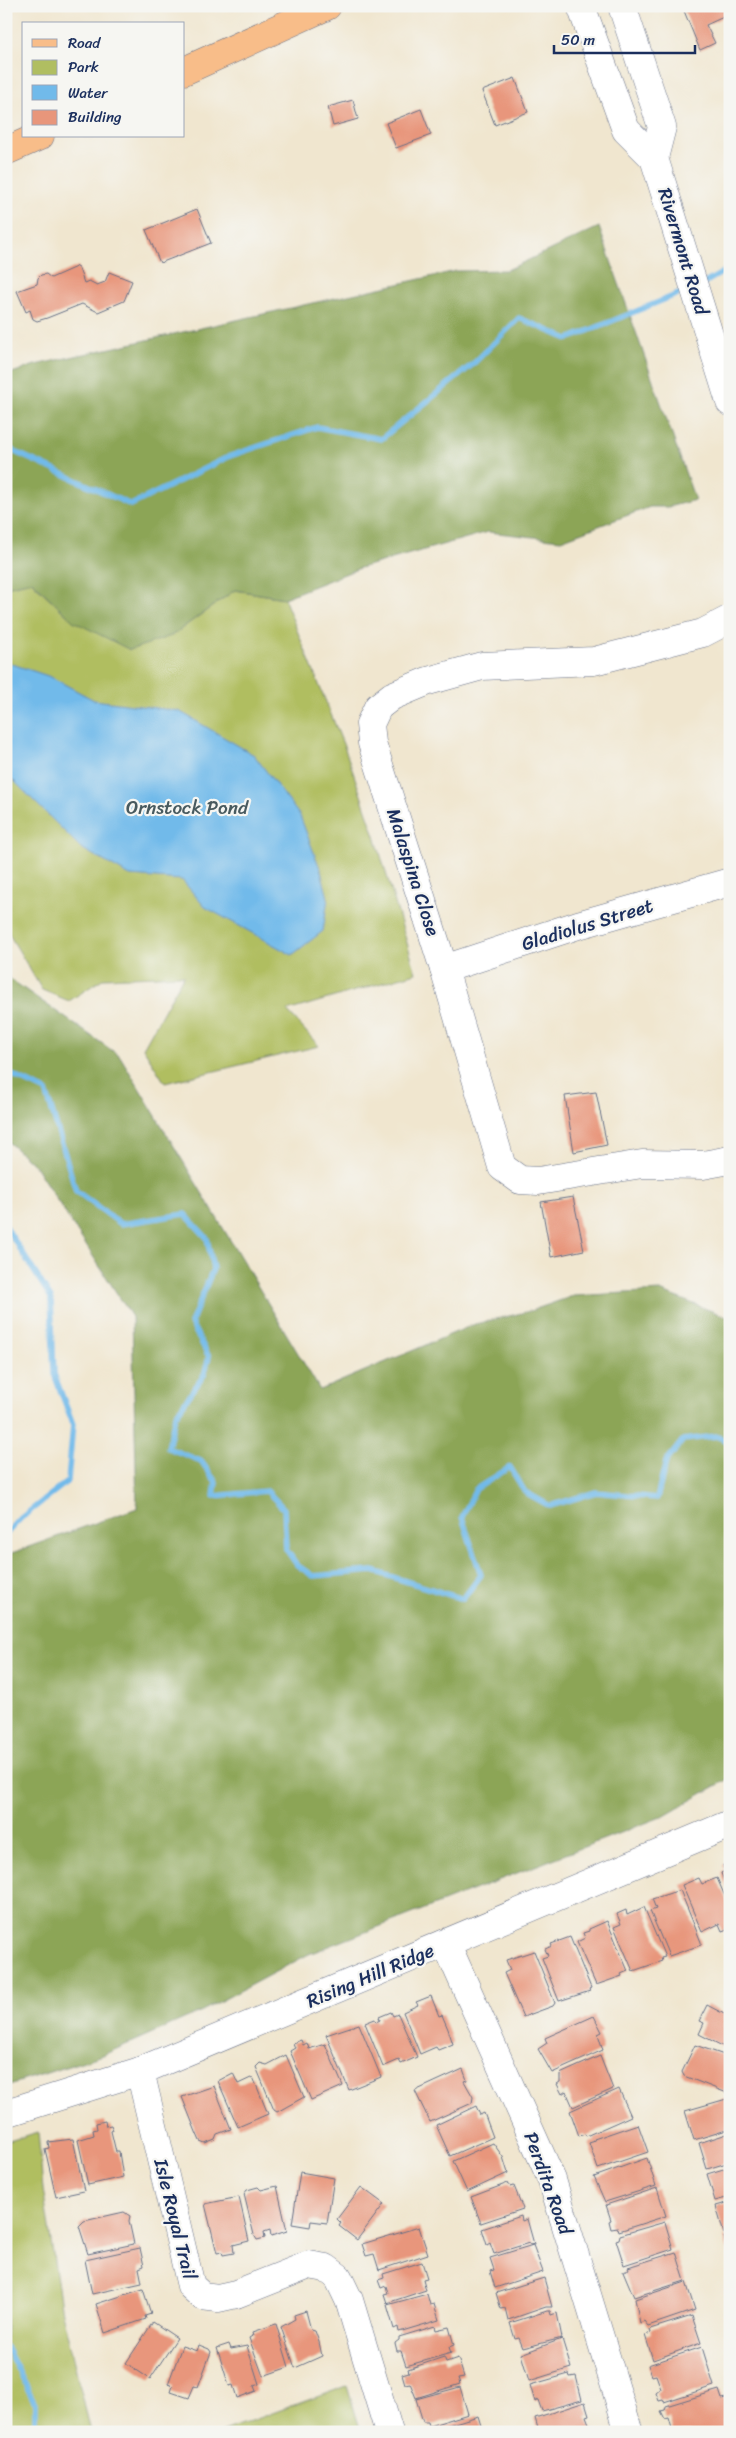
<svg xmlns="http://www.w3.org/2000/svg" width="736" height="2438" viewBox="0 0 736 2438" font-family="Sriracha,sans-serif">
  <rect width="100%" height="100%" fill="#f6f6f2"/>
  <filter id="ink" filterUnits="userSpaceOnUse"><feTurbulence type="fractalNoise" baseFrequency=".02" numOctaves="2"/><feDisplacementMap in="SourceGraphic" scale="10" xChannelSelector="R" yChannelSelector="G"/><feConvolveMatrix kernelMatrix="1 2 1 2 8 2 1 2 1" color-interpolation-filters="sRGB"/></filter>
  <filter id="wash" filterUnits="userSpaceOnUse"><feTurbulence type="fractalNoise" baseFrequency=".0096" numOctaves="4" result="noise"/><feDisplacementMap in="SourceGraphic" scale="20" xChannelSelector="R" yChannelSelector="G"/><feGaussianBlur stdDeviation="1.12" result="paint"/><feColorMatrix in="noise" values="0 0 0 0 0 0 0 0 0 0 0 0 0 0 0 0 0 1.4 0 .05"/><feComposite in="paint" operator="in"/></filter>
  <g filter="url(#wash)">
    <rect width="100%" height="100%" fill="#f0e6cf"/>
    <g fill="#b0be61" stroke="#667660">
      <path d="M31,581L73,621L171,636L235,590L284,598L345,749L375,836L416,973L287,1011L319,1046L165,1083L143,1048L184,975L104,978L69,1001L42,990L6,929V587Z"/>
      <path d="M38,2132L43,2189L62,2313L91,2432H6V2142Z"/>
      <path d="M347,2386L361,2432H220Z"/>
    </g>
    <g fill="#8ca557" stroke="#546a5a">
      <path d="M599,227L695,500L668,507H650L561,540L488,532L360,568L284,598L235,590L171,636L130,650L73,621L32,581L6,587V375L35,365L456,271L507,270Z"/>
      <path d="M6,976L120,1056L320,1390L475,1324L530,1311L573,1296L660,1291L730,1318V1778L661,1817L309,1954L202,2011L103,2055L6,2086V1555L137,1508L132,1317L35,1166L6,1140Z"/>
    </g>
    <path fill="#71baea" stroke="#4674a4" d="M6,662L51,677L94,700L179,711L254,755L300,816L321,871L328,898L323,931L292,955L205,907L182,880L130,876L81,848L6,773Z"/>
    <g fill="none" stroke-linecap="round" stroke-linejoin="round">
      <g stroke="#71baea" stroke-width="5.5">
        <path d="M701,285L730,268"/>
        <path d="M6,446L15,452L131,505L230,456L317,427L381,439L473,364L519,318L568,339L688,290"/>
        <path d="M6,1072L46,1091L76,1191L121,1224L185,1214L207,1238L213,1269L191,1323L209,1357L204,1375L175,1416L168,1448L201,1461L216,1482L214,1496L267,1491L284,1509L286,1549L297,1565L313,1576L373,1571L463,1599L481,1575L462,1517L476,1489L510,1467L525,1492L550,1506L596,1492L657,1498L666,1462L683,1440L716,1436L730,1442"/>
        <path d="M6,1227L51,1298L54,1374L73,1424L68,1481L21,1518L6,1534"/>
        <path d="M6,2347L35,2403V2432"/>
      </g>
    </g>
    <g id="blocks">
      <g fill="#e8967b">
        <path d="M682,6H730V14L706,25L715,43L700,50Z"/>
        <path d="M515,78L528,112L495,125L482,91Z"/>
        <path d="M353,100L358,119L333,126L328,107Z"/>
        <path d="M421,109L431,135L396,148L386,123Z"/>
        <path d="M197,209L211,243L160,263L146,230Z"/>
        <path d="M78,266L84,283L89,281L97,285L105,282L109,272L132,281L124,301L98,312L82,304L47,318L37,321L33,319L30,310L26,312L17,291L37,284L38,278L41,275L46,274L51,278Z"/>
        <path d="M596,1092L607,1145L574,1152L565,1096Z"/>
        <path d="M573,1197L584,1250L551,1257L541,1202Z"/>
        <path d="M730,1863V1895L721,1873L725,1871L723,1865Z"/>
        <path d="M699,1878L702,1884L717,1878L730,1908V1928L722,1931L719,1924L702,1932L682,1885Z"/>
        <path d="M680,1890L701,1942V1945L669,1956L650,1911L656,1909L652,1899Z"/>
        <path d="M644,1907L665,1957L661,1958L662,1961L633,1971L614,1927L621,1924L617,1914L626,1910L627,1915Z"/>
        <path d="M607,1921L628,1971L621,1974L622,1976L596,1985L577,1942L585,1938L583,1933L589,1931V1929Z"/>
        <path d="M570,1937L591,1988L589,1989L590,1991L559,2001L542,1958L548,1956L545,1949L552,1946L551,1944Z"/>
        <path d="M534,1951L555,2003L553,2006L523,2017L504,1973L510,1970L506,1960Z"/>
        <path d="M431,1996L439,2016L442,2015L448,2029L453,2044L438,2050L436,2047L420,2054L403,2012L418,2005L416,2002Z"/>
        <path d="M707,2005L730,2017V2050L699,2034L704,2023L699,2021Z"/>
        <path d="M391,2012L393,2016L398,2014L417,2057L401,2064L399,2060L383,2067L365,2023L375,2019L376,2022L380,2020L379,2017Z"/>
        <path d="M594,2016L602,2032L598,2034L603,2050L552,2073L538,2049L547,2043L545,2038Z"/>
        <path d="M359,2024L381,2077L349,2090L326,2035Z"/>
        <path d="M301,2040L303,2045L307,2043L309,2049L325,2044L343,2086L311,2100L290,2051L295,2048L293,2043Z"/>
        <path d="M695,2045L730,2057V2084L727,2093L684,2076L682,2072Z"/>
        <path d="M286,2055L304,2097L277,2112L274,2110L256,2067L260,2063L267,2065Z"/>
        <path d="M600,2056L613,2089L573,2107L566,2091L562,2094L557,2084L560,2082V2074Z"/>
        <path d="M463,2069L467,2080L464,2081L473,2097L472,2103L430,2122L415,2091Z"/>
        <path d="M233,2073L238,2084L253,2077L268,2114L238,2127L218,2081Z"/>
        <path d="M214,2086L231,2129L217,2134L215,2139L205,2143L200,2141L196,2132L182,2097Z"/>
        <path d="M619,2089L631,2116L586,2136L585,2134L579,2136L570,2111Z"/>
        <path d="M730,2098V2129L694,2140L685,2111Z"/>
        <path d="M476,2106L480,2115L484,2113L493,2137L450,2156L436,2125Z"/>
        <path d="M105,2121L106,2126L111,2125L113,2130L111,2131L116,2152H119L123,2177L88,2185L78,2140L94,2135L93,2130L97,2129L96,2123Z"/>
        <path d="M638,2124L648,2152L598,2169L589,2143L595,2141L594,2139Z"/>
        <path d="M730,2133V2162L707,2169L699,2143Z"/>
        <path d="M73,2139L84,2191L56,2197L45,2149L49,2148L48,2142Z"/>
        <path d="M493,2143L503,2157L508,2173L467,2192L453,2161Z"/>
        <path d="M647,2158L656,2186L605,2202L594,2177Z"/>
        <path d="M730,2167V2197L715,2201L707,2174Z"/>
        <path d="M300,2172L334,2178L327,2223L311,2221L310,2227L292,2224Z"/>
        <path d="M508,2183L511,2187L514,2186L523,2209L481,2223L471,2197Z"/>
        <path d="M277,2186L287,2231L271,2236L270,2230L264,2232L265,2238L257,2240L254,2235L244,2194L247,2190L258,2187L261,2190Z"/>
        <path d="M361,2187L384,2204L357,2240L339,2226L341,2223L337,2219Z"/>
        <path d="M657,2188L666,2216L619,2231L618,2228L611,2229L609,2221L611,2220L606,2205Z"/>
        <path d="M239,2197L249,2241L233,2245L234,2253L223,2255L222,2252L217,2253L205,2204Z"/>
        <path d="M730,2202V2232L724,2234L716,2206Z"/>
        <path d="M124,2212L130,2216L129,2221L134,2244L88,2254L79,2226L84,2221Z"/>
        <path d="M521,2216L522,2221L527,2219L534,2244L530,2245L529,2243L494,2254L490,2243L487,2245L482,2229Z"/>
        <path d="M665,2222L673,2249L624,2265L616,2240L619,2239L620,2235Z"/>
        <path d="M419,2227L428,2254L379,2270L374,2254L366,2256L362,2244Z"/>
        <path d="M730,2236V2254H729L724,2237Z"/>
        <path d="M533,2245L543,2272L495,2288L490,2271L494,2270L490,2258Z"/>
        <path d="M140,2248L144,2266L139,2268L142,2283L92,2294L85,2260Z"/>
        <path d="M676,2252L685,2281L634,2297L623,2271L629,2269L628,2267Z"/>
        <path d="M422,2262L427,2278L423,2279L426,2290L387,2303L384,2294L388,2293L386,2286L381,2288L378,2280L384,2278L383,2274Z"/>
        <path d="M544,2278L552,2307H546L508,2320L505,2308L501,2309L496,2293Z"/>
        <path d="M686,2282L695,2310L648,2326L644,2321L640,2323L635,2299Z"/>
        <path d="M143,2289L151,2314L145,2316L146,2319L105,2333L96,2304Z"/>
        <path d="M427,2294L430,2305L434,2304L439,2320L399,2332L398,2327L394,2329L387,2305Z"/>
        <path d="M306,2311L311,2330L315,2331L319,2342L322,2356L295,2368L281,2327L295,2319L294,2315Z"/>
        <path d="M547,2311H550L551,2315L557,2313L562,2338L523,2348L519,2338L515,2339L510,2323Z"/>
        <path d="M692,2316L701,2343L653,2360L645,2335L651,2333L650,2329Z"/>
        <path d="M153,2322L177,2338L150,2379L126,2363Z"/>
        <path d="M276,2324L289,2367L263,2376L249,2338L254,2335L253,2332Z"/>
        <path d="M435,2326L436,2330L449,2327L454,2345L449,2347L451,2353L406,2366L401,2351H397L395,2343L399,2340V2337Z"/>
        <path d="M562,2339L571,2368L529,2381L521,2354Z"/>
        <path d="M229,2344L231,2349L247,2346L259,2384L254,2386L256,2391L237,2398L233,2385L229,2386L217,2348Z"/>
        <path d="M199,2345L209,2349L211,2352L198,2387L194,2386L189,2398L171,2392L173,2386L168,2384L182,2346L197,2351Z"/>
        <path d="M702,2347L714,2386L664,2402L663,2400L659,2401L656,2393L661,2389L656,2375L652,2376L648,2365Z"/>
        <path d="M444,2357L446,2362L458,2358L464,2377L458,2378L460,2384L416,2398L410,2383L405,2384L402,2374L409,2372L408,2369Z"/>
        <path d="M569,2374L570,2377L576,2376L582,2400L542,2411L538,2400L535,2402L530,2385Z"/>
        <path d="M460,2387L468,2414L429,2426L428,2422H423L416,2399Z"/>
        <path d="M719,2390L722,2399L726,2398L730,2411L728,2418L730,2429L719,2432H673L669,2418L665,2419L661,2411L665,2410L666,2406Z"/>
        <path d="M585,2402L589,2415L586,2416L591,2429H593L594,2432H539L535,2418Z"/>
        <path d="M478,2416L483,2432H428V2431Z"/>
      </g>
    </g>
  </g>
  <g filter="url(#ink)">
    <use href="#blocks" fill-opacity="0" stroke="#666f86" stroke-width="1"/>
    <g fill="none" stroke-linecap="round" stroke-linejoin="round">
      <g stroke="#666f86" stroke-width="29">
        <g id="minor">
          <path d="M581,6L626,130L654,158L730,402"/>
          <path d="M622,6L662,127L654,158"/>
          <path d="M730,619L703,633L594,661L482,666L428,681L392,696L378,707L370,724L372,743L444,969L502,1167L520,1180L538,1181L642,1164L703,1165L730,1160"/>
          <path d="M444,969L578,925L730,882"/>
          <path d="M446,1943L552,2180L629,2432"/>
          <path d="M140,2071L191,2286L202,2296L218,2298L236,2294L309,2265L326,2268L338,2277L349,2300L389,2432"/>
          <path d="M6,2113L140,2071L730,1824"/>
        </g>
      </g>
      <g stroke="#666f86" stroke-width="29">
        <g id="major">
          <path d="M184,71L327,6"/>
          <path d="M6,151L40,136"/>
        </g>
      </g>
      <use href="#minor" stroke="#fff" stroke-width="28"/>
      <use href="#major" stroke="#f8bd89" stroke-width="28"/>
    </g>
  </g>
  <g text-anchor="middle" stroke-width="4.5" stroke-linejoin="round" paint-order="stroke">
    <g font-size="19" fill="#1b2f5e" stroke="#f6f6f2">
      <text transform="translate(684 251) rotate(73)" y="7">Rivermont Road</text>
      <text transform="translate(414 872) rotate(72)" y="7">Malaspina Close</text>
      <text transform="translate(587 924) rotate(-17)" y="7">Gladiolus Street</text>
      <text transform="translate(370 1975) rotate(-23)" y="7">Rising Hill Ridge</text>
      <text transform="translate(549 2183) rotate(70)" y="7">Perdita Road</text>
      <text transform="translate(176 2219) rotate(76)" y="7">Isle Royal Trail</text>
    </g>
    <g font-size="19" fill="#485a5f" stroke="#f6f6f2">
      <text x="187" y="814">Ornstock Pond</text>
    </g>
  </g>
  <rect width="736" height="2438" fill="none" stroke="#f6f6f2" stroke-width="25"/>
  <rect x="22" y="22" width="162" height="115" fill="#f6f6f2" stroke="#9ea6b7"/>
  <rect x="32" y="39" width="25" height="8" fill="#f8bd89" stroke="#9ea6b7"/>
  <text x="68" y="48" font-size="15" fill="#1b2f5e">Road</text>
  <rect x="32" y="60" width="25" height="15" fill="#b0be61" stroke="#9ea6b7"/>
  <text x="68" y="72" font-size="15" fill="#1b2f5e">Park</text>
  <rect x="32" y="85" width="25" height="15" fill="#71baea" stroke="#9ea6b7"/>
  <text x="68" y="98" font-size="15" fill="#1b2f5e">Water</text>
  <rect x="32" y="110" width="25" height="15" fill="#e8967b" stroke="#9ea6b7"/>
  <text x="68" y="122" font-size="15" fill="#1b2f5e">Building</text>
  <path d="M554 45v8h141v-8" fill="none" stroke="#1b2f5e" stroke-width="2.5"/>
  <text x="561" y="45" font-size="15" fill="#1b2f5e" stroke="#f6f6f2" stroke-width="4" paint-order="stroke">50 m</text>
</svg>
